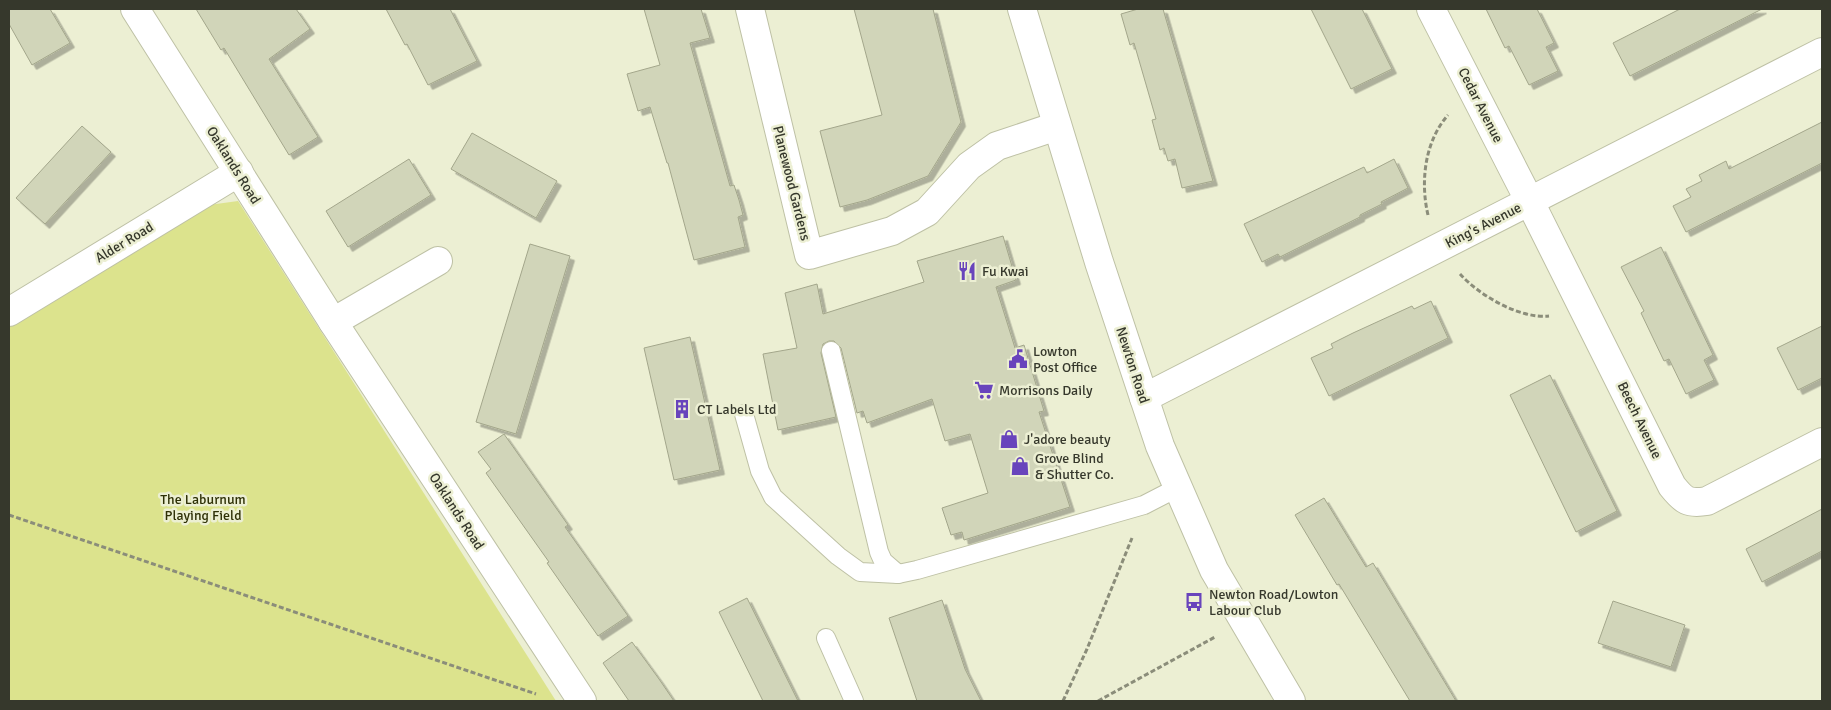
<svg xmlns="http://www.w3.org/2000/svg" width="1831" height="710" viewBox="0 0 1831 710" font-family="Signika,sans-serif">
  <defs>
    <filter id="shadow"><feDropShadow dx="4.5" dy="4.5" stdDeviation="0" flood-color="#0004"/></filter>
  </defs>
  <rect width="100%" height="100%" fill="#ecefd3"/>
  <path fill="#dce38d" d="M238,201L556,701H9V327L209,205Z"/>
  <g fill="#d1d5b9" stroke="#a3a68b" filter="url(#shadow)">
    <path d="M9,9H50L70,43L32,65L9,24Z"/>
    <path d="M196,9H296L310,29L269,59L318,137L289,155L224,48L221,50Z"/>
    <path d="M386,9H450L477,61L428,85L407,44L405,45Z"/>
    <path d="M644,9H701L710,38L690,43L730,186L734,185L739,200L743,215L738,217L745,247L694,260L668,163H667L650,107L638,111L627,74L660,65Z"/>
    <path d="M854,9H933L961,122L928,176L867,200L840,207L820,131L882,115Z"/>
    <path d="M1138,9H1163L1213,181L1182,188L1175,159L1168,161L1164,148L1160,150L1152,120L1156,119L1134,43L1130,45L1121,14Z"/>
    <path d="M1311,9H1362L1392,69L1351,89Z"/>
    <path d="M1486,9H1537L1554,43L1546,47L1558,71L1529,85L1509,46L1505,48Z"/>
    <path d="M1680,9H1762L1630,76L1613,43Z"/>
    <path d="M1822,122V163L1686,232L1673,206L1691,197L1686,189L1702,181L1699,175L1726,161L1729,169Z"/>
    <path d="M82,126L111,152L45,224L16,198Z"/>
    <path d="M472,133L557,181L536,218L451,169Z"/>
    <path d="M409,159L431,195L348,247L326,211Z"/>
    <path d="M1394,159L1408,188L1381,202L1382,204L1360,215V217L1280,257L1278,254L1262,262L1244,224L1364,167L1367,173Z"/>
    <path d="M1003,236L1016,280L996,287L1015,348L1024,345L1044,411L1039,412L1070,507L964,540L962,532L951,535L942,508L988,493L970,434L945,441L932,399L867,423L863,411L857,413L841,348L834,341H829L823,344L821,353L836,417L778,430L763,354L797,348L785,293L817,284L823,314L924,282L917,261Z"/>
    <path d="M530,244L570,256L516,434L476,422Z"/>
    <path d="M1661,247L1713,355L1704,360L1714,380L1686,394L1669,359L1664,361L1641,313L1644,311L1621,267Z"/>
    <path d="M1431,301L1448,338L1329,396L1311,358L1333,348L1331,344L1353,333L1412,306L1414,309Z"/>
    <path d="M1822,326V378L1798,390L1777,348Z"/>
    <path d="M690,337L720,470L674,480L644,348Z"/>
    <path d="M1550,375L1617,511L1576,532L1510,395Z"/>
    <path d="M504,434L568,525L565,527L628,616L598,636L547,563L549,562L486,473L491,469L478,452Z"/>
    <path d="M1324,498L1366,567L1373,563L1456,701H1410L1339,584L1337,585L1295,515Z"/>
    <path d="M1822,509V551L1762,582L1746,549Z"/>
    <path d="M747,598L798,701H763L719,612Z"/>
    <path d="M942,600L965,669L981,701H917L889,618Z"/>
    <path d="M1613,601L1685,625L1671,667L1598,643Z"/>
    <path d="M632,642L659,679L674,701H629L603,663Z"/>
  </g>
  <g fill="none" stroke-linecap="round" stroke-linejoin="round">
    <g stroke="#bec1a5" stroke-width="20">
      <g id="lane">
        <path d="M831,351L879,552L883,561L898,574"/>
        <path d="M744,414L760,471L773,497L838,556L860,572L898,574L917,570L1144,505L1177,488"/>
        <path d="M826,638L854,701"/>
      </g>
    </g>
    <g stroke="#bec1a5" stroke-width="30">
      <g id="street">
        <path d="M135,9L333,322L582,701"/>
        <path d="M750,9L809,255L892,231L927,212L969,166L997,146L1057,126"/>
        <path d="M1431,9L1530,202L1672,486C1684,501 1688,504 1707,501L1822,442"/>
        <path d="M9,312L239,172"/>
        <path d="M333,322L438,261"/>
        <path d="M1144,398L1822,52"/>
      </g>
    </g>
    <g stroke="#bec1a5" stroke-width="30">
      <path id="primary" d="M1022,9L1099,262L1160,446L1214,570L1291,701"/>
    </g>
    <g stroke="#8b8d7a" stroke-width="3" stroke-dasharray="5 2.5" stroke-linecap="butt">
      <path d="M1428,215C1420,181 1425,141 1448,115"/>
      <path d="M1460,274C1479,295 1519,319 1549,316"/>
      <path d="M9,515L536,694"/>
      <path d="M1063,701L1087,649L1132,538"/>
      <path d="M1098,701L1215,637"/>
    </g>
    <use href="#lane" stroke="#fff" stroke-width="18"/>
    <use href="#street" stroke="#fff" stroke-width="28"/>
    <use href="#primary" stroke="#fff" stroke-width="28"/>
  </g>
  <defs>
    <g id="restaurant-bare" transform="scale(1.5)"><path d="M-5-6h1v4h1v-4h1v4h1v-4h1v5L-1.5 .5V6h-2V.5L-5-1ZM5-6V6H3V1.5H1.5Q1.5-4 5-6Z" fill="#6844bc" stroke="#ecefd3" stroke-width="2.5" paint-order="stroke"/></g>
    <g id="civic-bare" transform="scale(1.5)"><path d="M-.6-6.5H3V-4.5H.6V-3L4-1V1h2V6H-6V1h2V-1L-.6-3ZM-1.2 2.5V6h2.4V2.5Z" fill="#6844bc" stroke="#ecefd3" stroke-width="2.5" paint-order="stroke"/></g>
    <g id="supermarket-bare" transform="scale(1.5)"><path d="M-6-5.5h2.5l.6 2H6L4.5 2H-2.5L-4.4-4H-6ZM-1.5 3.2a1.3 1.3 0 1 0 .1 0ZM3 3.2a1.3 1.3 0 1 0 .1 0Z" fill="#6844bc" stroke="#ecefd3" stroke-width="2.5" paint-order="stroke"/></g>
    <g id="building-bare" transform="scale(1.5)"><path d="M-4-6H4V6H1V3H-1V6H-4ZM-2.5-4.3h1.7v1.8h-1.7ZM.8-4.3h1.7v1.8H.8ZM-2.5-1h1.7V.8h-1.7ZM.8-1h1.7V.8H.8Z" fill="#6844bc" stroke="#ecefd3" stroke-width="2.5" paint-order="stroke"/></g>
    <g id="shop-bare" transform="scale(1.5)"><path d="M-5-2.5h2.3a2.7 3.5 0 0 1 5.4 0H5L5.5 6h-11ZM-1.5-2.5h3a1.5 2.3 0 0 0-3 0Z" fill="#6844bc" stroke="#ecefd3" stroke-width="2.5" paint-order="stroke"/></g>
    <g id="bus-bare" transform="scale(1.5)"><path d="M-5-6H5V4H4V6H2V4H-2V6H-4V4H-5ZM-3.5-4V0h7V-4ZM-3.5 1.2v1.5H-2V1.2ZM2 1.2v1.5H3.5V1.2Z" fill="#6844bc" stroke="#ecefd3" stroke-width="2.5" paint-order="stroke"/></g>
  </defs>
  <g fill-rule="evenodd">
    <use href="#restaurant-bare" x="967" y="271"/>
    <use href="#civic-bare" x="1018" y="359"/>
    <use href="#supermarket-bare" x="984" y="390"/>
    <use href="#building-bare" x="682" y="409"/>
    <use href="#shop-bare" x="1009" y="439"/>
    <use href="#shop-bare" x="1020" y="466"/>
    <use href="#bus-bare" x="1194" y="602"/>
  </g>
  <g text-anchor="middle" stroke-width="5" stroke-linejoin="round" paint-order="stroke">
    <g font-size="14" fill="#36382c" stroke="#ecefd3">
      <text transform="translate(1481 105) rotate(63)" y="5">Cedar Avenue</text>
      <text transform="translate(234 165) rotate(58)" y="5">Oaklands Road</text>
      <text transform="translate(792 183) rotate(76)" y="5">Planewood Gardens</text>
      <text transform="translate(1483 225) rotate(-27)" y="5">King's Avenue</text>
      <text transform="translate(124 242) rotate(-31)" y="5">Alder Road</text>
      <text transform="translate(1133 365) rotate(72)" y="5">Newton Road</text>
      <text transform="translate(1640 420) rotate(64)" y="5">Beech Avenue</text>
      <text transform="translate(457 511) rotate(57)" y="5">Oaklands Road</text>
    </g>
    <g font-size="14" fill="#36382c" stroke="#ecefd3" text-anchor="start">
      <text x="982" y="276">Fu Kwai</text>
      <text x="1033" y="356">Lowton<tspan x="1033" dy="16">Post Office</tspan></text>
      <text x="999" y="395">Morrisons Daily</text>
      <text x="697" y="414">CT Labels Ltd</text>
      <text x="1024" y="444">J'adore beauty</text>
      <text x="1035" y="463">Grove Blind<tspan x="1035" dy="16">&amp; Shutter Co.</tspan></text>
      <text x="1209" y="599">Newton Road/Lowton<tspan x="1209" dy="16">Labour Club</tspan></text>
    </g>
    <g font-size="14" fill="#2e3006" stroke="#ecefd3">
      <text x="203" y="504">The Laburnum<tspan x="203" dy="16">Playing Field</tspan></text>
    </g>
  </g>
  <rect width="1831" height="710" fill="none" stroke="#36382c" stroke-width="20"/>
</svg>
